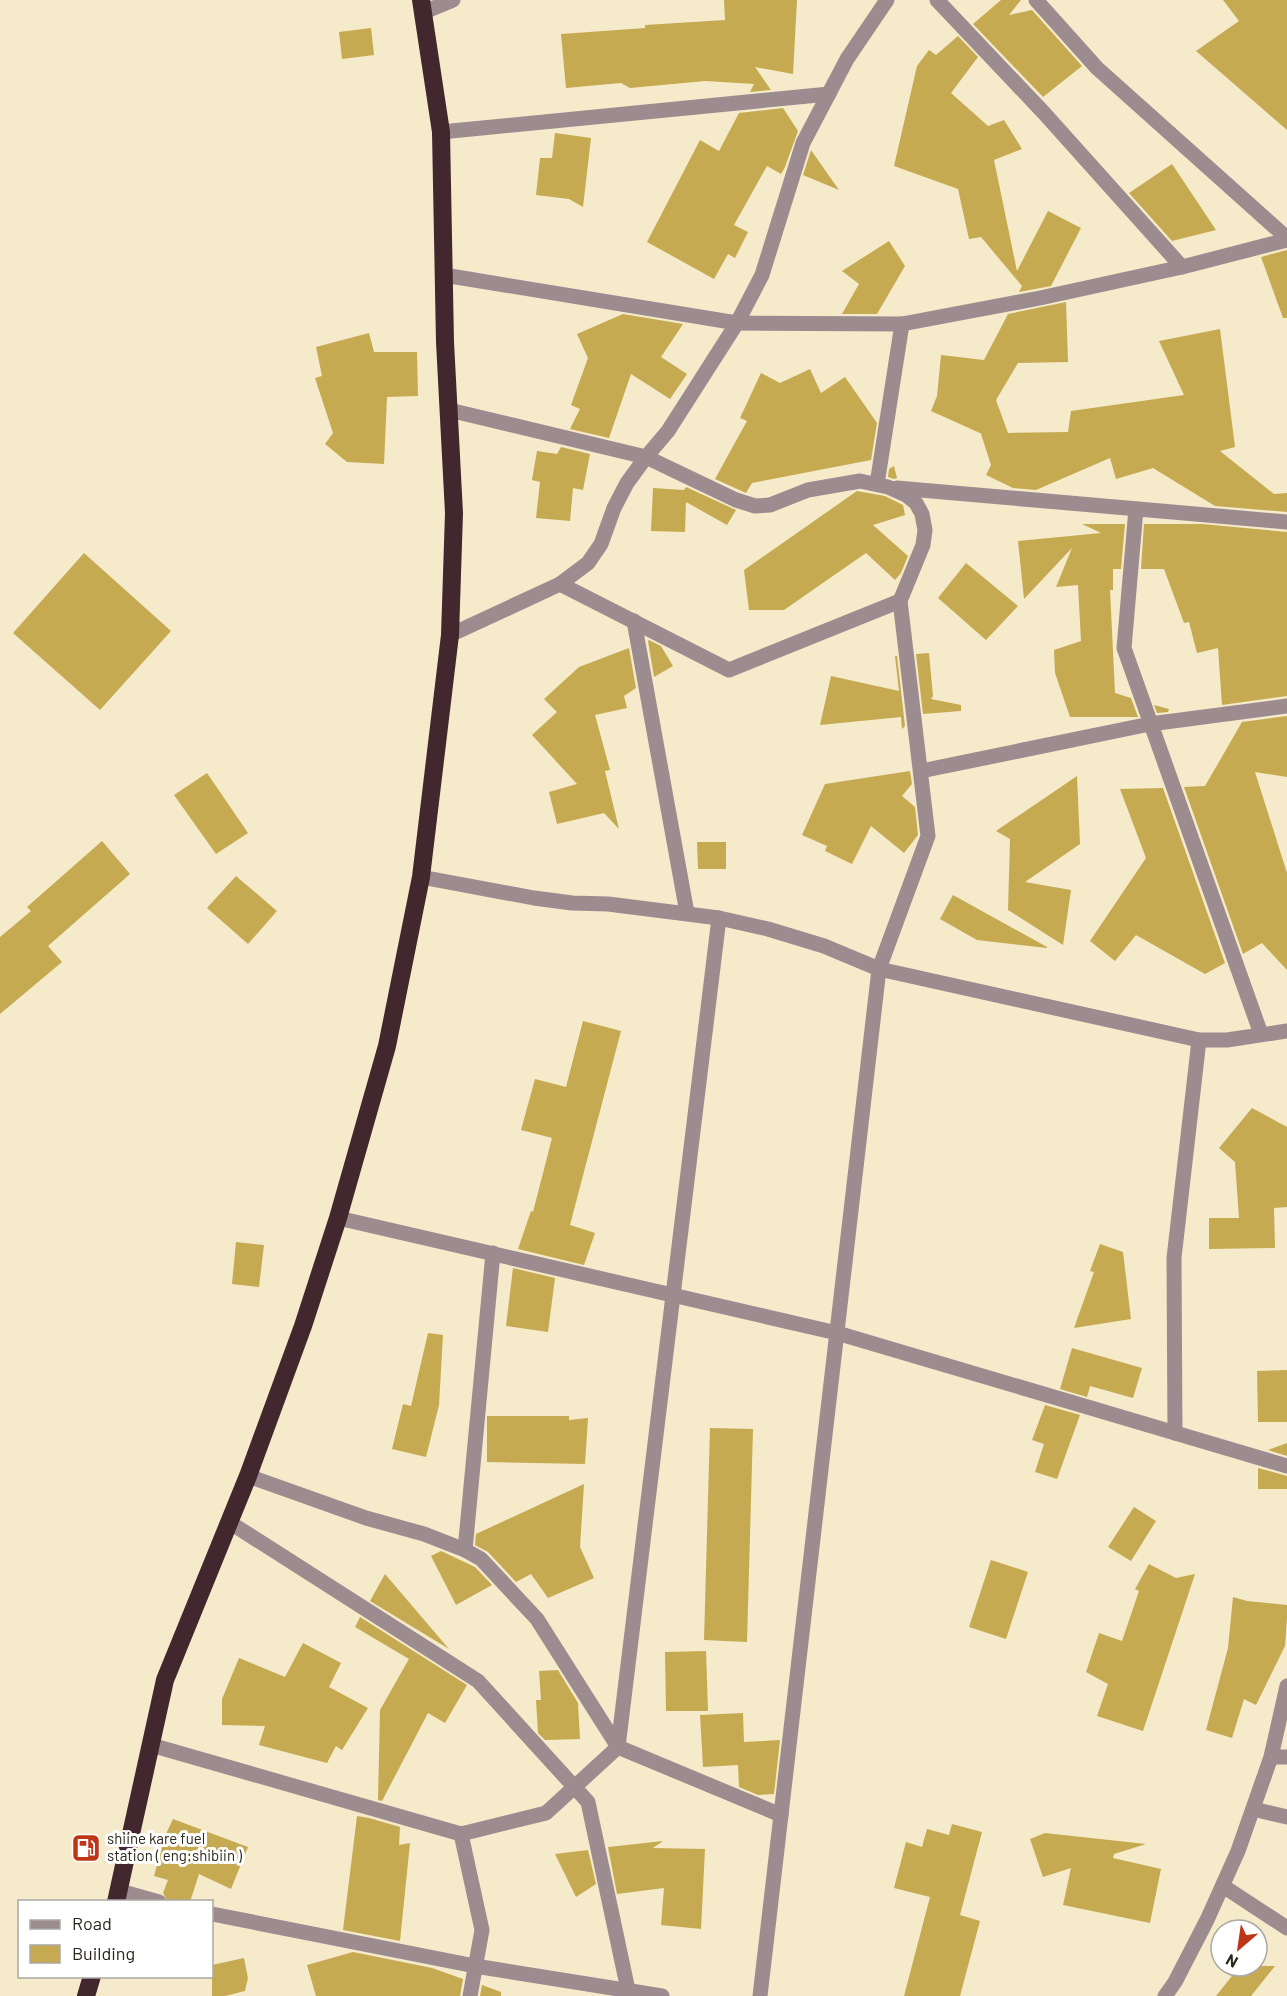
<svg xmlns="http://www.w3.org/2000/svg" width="1287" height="1996" viewBox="0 0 1287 1996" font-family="Barlow,sans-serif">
  <rect width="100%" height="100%" fill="#f5eaca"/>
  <g fill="#c6aa52">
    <path d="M724,0H797L793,74L755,67L771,90L750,92L754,84L705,81L630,88L621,83L566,88L561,34L645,28V25L725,20Z"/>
    <path d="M1001,0H1021L1009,15L1032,10L1082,66L1043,97L973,24Z"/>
    <path d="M1223,0H1287V130L1196,51L1239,21Z"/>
    <path d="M371,28L374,55L342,59L339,32Z"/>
    <path d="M958,36L978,57L951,93L988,126L1004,120L1022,149L994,160L1017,271L1048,211L1081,228L1051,286L1019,292L1022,286L981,237L969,239L958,189L894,166L917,66L929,50L936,55Z"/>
    <path d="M783,108L798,131L785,167L781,174L767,166L734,225L748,232L735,258L728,254L714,279L647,242L700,140L719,151L739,113Z"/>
    <path d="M555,133L591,138L583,207L569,199L536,195L540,158H552Z"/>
    <path d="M811,150L839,190L803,175Z"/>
    <path d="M1172,164L1216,230L1172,241L1129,193Z"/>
    <path d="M889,241L905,266L877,314H842L859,284L842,271Z"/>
    <path d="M1287,250V318H1283L1261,257Z"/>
    <path d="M1066,302L1068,362L1018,363L996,400L1008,433L1068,432L1071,411L1184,395L1159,341L1220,329L1235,447L1220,451L1274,494L1287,493V512L1215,506L1153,468L1116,479L1110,458L1036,490L1013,488L986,475L991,465L981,434H982L931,411L937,396L941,355L984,360L1008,314Z"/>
    <path d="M623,314L683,324L661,357L687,374L670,399L631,374L609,438L570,429L580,409L571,405L588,358L577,334Z"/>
    <path d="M369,333L374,352H417L418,396L387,397L384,464L347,462L325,444L333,433L315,378L322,376L316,347Z"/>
    <path d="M810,369L821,393L845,377L877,423L871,460L752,483L746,493L715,479L747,421L740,418L761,373L780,383Z"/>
    <path d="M561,447L590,454L583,490L573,488L570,521L536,518L540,482L532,480L537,451L557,454Z"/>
    <path d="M894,466L897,478L894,479L888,477L889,469Z"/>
    <path d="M686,487L736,510L727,525L686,502L685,532L651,531L653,488L684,490Z"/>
    <path d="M857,491L885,496L903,505L905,515L873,525L908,556L901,573L895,580L866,553L784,610H749L744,570Z"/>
    <path d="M1082,524H1125L1121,569H1113V590H1110L1115,693L1131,698L1138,717H1070L1055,673L1054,650L1081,641L1078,585L1056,587L1072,548L1024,599L1018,541L1101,533Z"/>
    <path d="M1144,524H1202L1287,532V696L1222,705L1218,648L1197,653L1189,622L1184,623L1164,569H1141Z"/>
    <path d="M84,553L171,631L100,710L13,633Z"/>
    <path d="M966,563L1018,606L986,640L938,598Z"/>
    <path d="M649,640L661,646L673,666L654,677L648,641Z"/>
    <path d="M629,648L636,688L624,696L627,708L595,715L610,770L605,771L619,829L604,813L557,824L549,792L577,784L532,735L557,712L544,699L579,667Z"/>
    <path d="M929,653L933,696L931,699L961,705V711L923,714L916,654Z"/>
    <path d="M895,656H897L905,726L902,729L901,717L820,725L831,676L899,691Z"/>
    <path d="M1154,705L1169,709L1168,712L1157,713Z"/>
    <path d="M1287,716V777L1255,772L1287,873V970L1262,943L1243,954L1184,787L1205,786L1242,722Z"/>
    <path d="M910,771L912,784L902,796L915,807L918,835L904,853L871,826L852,864L825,851L827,846L802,835L825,784Z"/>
    <path d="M207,773L248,833L216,854L174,795Z"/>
    <path d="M1077,776L1080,844L1025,882L1071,890L1063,945L1008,910L1010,839L996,831Z"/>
    <path d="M1163,788L1225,963L1205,974L1136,935L1115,961L1090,941L1146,858L1120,789Z"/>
    <path d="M102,841L130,874L48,946L62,962L0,1014V937L31,911L27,907Z"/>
    <path d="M697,842H726V869H698Z"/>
    <path d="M236,876L277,911L248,944L207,908Z"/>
    <path d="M953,895L1047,947V948L977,940L940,919Z"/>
    <path d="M583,1021L621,1031L570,1225L595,1233L584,1265L518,1249L531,1211L533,1212L552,1138L521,1130L535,1079L566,1087Z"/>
    <path d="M1252,1108L1287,1127V1207L1274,1208L1275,1248L1209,1249V1218H1239L1235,1162L1219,1148Z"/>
    <path d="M236,1242L264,1245L259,1287L232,1284Z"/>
    <path d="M1100,1244L1123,1252L1131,1319L1074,1328L1094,1272L1090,1271Z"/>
    <path d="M513,1268L555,1278L548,1332L506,1326Z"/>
    <path d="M428,1333L443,1335L439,1405L426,1457L392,1449L403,1404L411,1406Z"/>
    <path d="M1072,1348L1142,1368L1133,1398L1090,1386L1087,1397L1060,1389Z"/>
    <path d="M1287,1370V1422H1258L1257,1371Z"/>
    <path d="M1045,1405L1080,1415L1057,1479L1035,1472L1044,1444L1032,1440Z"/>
    <path d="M487,1416H569V1420L588,1418L585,1464L487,1462Z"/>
    <path d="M710,1428L753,1429L747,1642L704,1640Z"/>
    <path d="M1287,1443V1456L1268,1450Z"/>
    <path d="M1258,1468L1287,1476V1489H1258Z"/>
    <path d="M584,1484L580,1547L594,1578L548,1598L531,1574L516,1582L488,1552L475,1545L476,1534Z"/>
    <path d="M1134,1507L1156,1521L1131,1561L1108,1547Z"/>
    <path d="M441,1551L475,1567L492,1585L456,1605L431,1556Z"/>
    <path d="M991,1560L1028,1572L1006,1639L969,1627Z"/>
    <path d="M1149,1564L1176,1578L1195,1574L1143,1731L1097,1716L1108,1684L1086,1672L1099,1633L1122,1641L1139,1591L1135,1589Z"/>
    <path d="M385,1574L449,1649L370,1601Z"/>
    <path d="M1233,1597L1247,1601L1287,1605V1618L1285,1646L1256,1705L1244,1699L1232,1738L1206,1730L1228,1648Z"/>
    <path d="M360,1617L467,1685L445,1723L428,1713L382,1801L378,1800L380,1710L409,1659L355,1627Z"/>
    <path d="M303,1643L341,1663L329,1687L368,1708L342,1750L336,1746L327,1763L259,1745L265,1726L222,1725V1699L239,1658L285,1677Z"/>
    <path d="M706,1651L708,1711H666L665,1652Z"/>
    <path d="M558,1670L578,1703L580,1739L545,1740L538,1733L536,1700H541L539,1671Z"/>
    <path d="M743,1713L744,1742L780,1740L774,1794L758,1795L739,1787L738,1765L703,1767L700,1715Z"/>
    <path d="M357,1816L369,1818L400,1827L399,1845L410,1843L400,1941L343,1930Z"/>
    <path d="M173,1819L248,1847L231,1889L199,1874L190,1902H168L163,1893L168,1880L154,1876L165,1836Z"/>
    <path d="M952,1824L982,1832L960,1915L980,1921L960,1996H904L930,1897L894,1888L906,1842L922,1847L927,1829L949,1835Z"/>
    <path d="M1045,1833L1146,1844L1114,1854L1113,1858L1161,1869L1150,1923L1063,1905L1071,1868L1043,1877L1030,1839Z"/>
    <path d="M663,1841L653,1848L705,1849L701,1929L661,1925L664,1888L617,1894L608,1847Z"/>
    <path d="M588,1850L596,1884L576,1897L555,1854Z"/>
    <path d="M353,1952L432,1968L463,1979L460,1996H316L307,1965Z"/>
    <path d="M244,1958L248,1978L245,1991L225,1996H212V1965Z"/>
    <path d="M1240,1966H1275L1251,1996H1216Z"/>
    <path d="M482,1985L501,1992V1996H480Z"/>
  </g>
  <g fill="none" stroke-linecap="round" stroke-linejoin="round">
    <g stroke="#9c8c90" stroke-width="15">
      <path d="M937,0L1044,113L1182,267"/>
      <path d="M1036,0L1097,68L1287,238"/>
      <path d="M424,12L453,0"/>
      <path d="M441,132L829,94"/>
      <path d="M444,275L737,323L902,324L1040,298L1182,267L1287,240"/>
      <path d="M449,410L646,457L736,500L755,506L770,505L808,490L860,481L888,487L906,495L916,503L922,514L925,530L923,545L900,601L928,836L879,969L760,1996"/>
      <path d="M877,484L902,324"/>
      <path d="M897,488L1287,522"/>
      <path d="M1136,509L1124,648L1261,1034"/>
      <path d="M560,584L729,670L900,601"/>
      <path d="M634,621L687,913"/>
      <path d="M450,635L560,584L588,563L601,544L614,508L627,483L646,457L668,431L737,323L762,275L803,143L847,59L887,0"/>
      <path d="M921,771L1150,724L1287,706"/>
      <path d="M421,877L534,898L572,903L608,904L719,918L768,929L824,946L879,969L1199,1040H1227L1287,1031"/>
      <path d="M338,1218L837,1333L1287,1466"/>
      <path d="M1175,1433L1174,1258L1199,1040"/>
      <path d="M248,1476L366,1518L424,1534L465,1550L481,1559L537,1619L618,1747L781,1815"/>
      <path d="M229,1522L478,1681L588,1802L628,1990"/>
      <path d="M465,1550L493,1253"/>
      <path d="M151,1745L461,1834"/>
      <path d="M1271,1757H1287"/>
      <path d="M1253,1809L1287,1817"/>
      <path d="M1223,1886L1287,1928"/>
      <path d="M120,1891L159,1902"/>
      <path d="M212,1914L475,1966L662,1996"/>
      <path d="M470,1996L482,1930L461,1834L546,1813L618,1747L719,918"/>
      <path d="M1165,1996L1175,1982L1207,1920L1238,1851L1271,1757L1287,1686"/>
    </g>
    <g stroke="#43272f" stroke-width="18">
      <path d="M116,1902L165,1680L248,1476L303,1326L338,1218L387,1046L421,877L450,635L454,513L445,342L441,132L421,0"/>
      <path d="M86,1996L92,1976"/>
    </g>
  </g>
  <defs>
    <g id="fuel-square" transform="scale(1.5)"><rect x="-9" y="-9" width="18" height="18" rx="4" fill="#bf3517" stroke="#fff"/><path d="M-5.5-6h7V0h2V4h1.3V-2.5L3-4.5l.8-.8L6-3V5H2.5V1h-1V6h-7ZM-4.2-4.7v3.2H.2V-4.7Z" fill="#fff"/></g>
  </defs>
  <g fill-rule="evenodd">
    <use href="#fuel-square" x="86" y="1848"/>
  </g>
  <g text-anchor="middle" stroke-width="6" stroke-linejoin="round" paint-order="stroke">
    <g font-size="15" fill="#2b271b" stroke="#fff" text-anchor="start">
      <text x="107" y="1844">shiine kare fuel<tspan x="107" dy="17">station ( eng:shibiin )</tspan></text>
    </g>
  </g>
  <rect x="18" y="1900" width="195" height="78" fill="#ffffff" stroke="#aaa9a4" stroke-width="1.5"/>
  <rect x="30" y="1920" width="30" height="9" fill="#9c8c90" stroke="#aaa9a4" stroke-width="1.5"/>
  <text x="72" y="1930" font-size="18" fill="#2b271b">Road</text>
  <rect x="30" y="1945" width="30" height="18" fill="#c6aa52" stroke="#aaa9a4" stroke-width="1.5"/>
  <text x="72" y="1960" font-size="18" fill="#2b271b">Building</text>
  <g transform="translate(1239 1948) rotate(209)"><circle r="28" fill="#ffffff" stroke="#aaa9a4" stroke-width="1.5"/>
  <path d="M0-4.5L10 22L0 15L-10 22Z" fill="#bf3517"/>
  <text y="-9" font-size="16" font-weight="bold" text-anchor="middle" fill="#2b271b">N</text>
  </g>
</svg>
